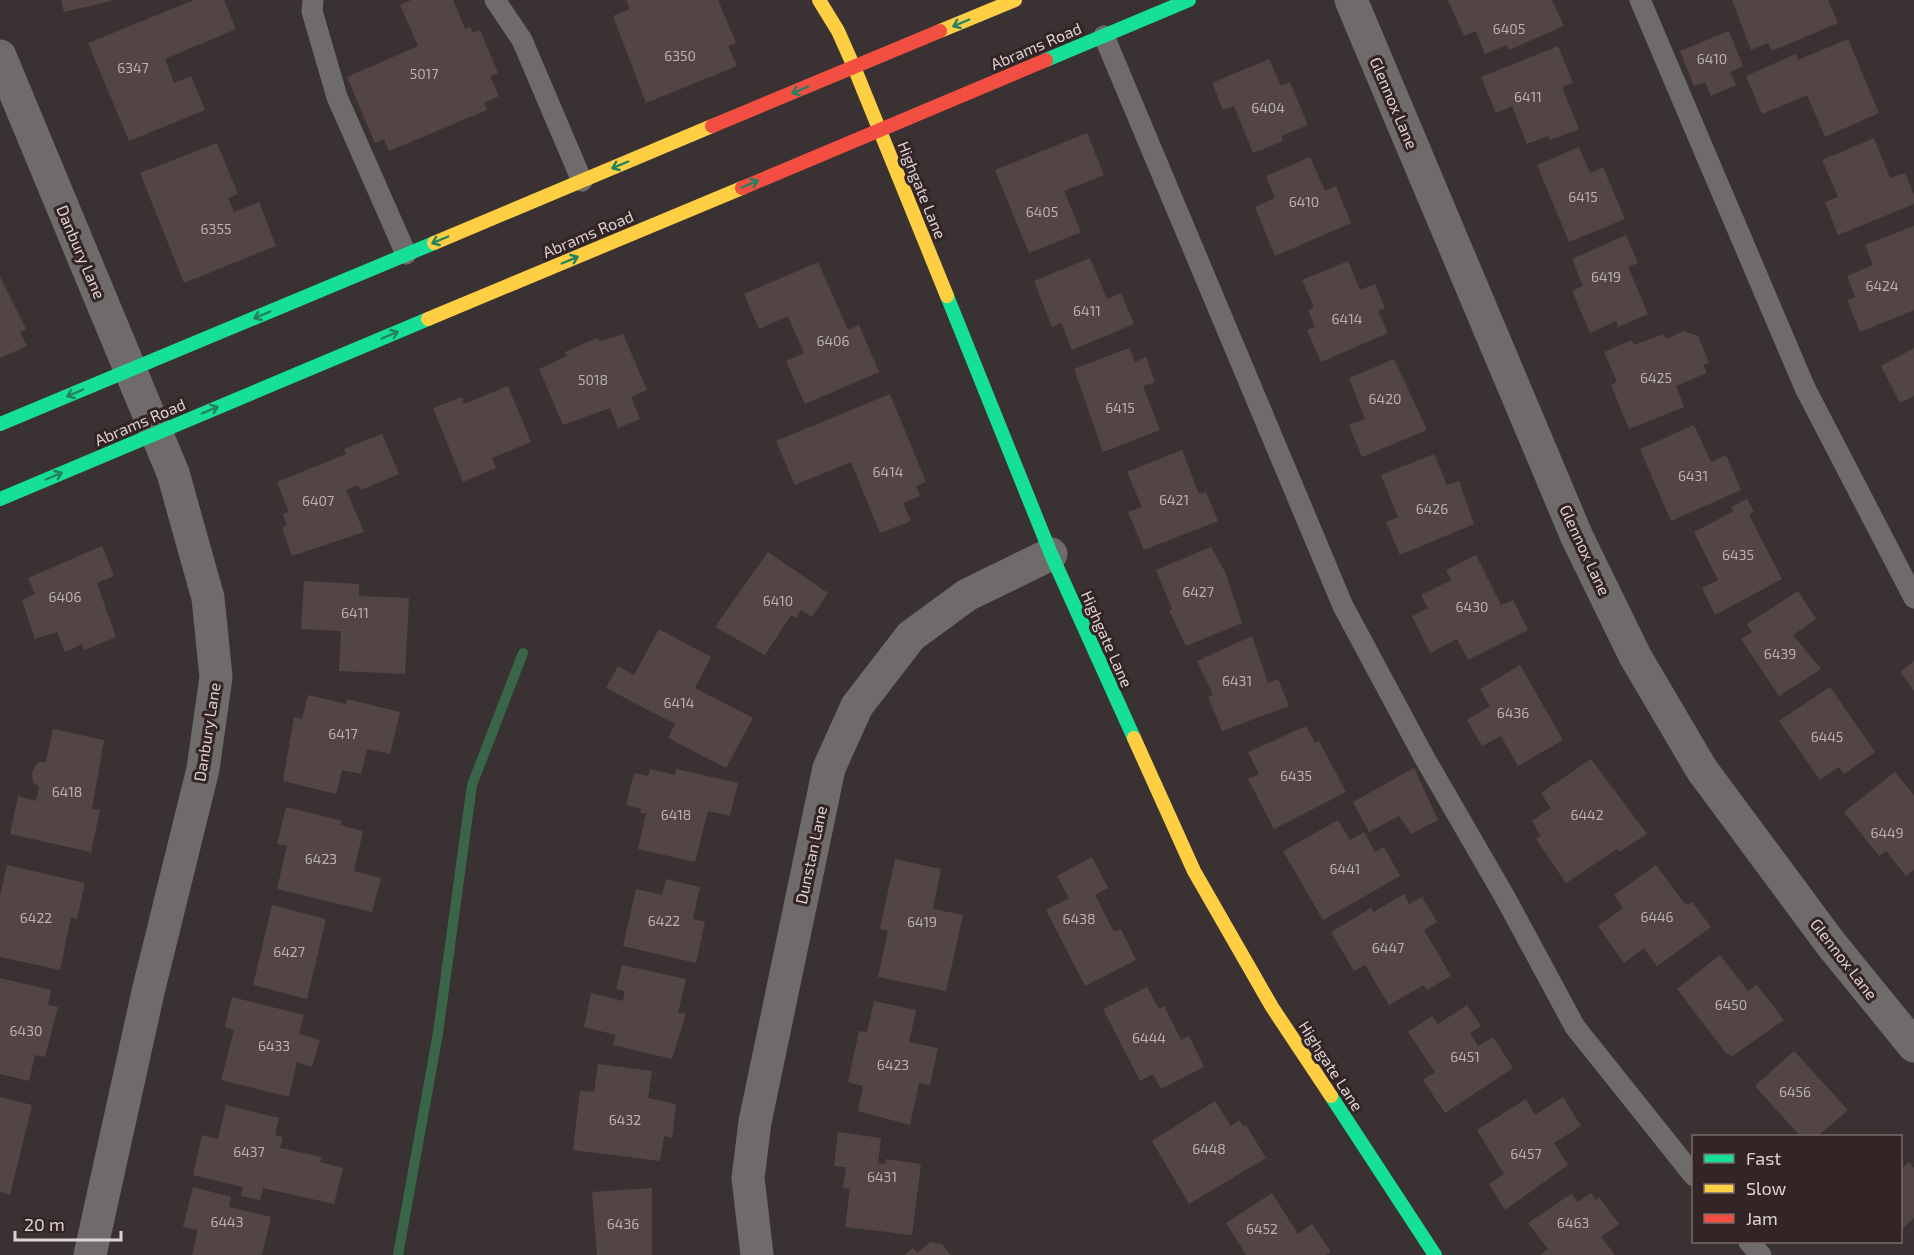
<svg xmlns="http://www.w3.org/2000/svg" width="1914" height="1255" viewBox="0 0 1914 1255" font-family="'Exo 2',sans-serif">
  <rect width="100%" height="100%" fill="#3a3232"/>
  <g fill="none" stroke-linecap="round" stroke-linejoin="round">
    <path stroke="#39664b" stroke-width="10" d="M398,1255L438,1033L472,785L523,653"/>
  </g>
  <g fill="#534546">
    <path d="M61,0H111V1L64,12Z"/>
    <path d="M194,0H224L236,29L165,59L174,83L191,76L205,110L129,141L88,43Z"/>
    <path d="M411,0H453L465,29L470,27L473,33L480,30L498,73L490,76L499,96L484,103L487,110L389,151L384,139L375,143L347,77L418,46L400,5Z"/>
    <path d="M626,0H718L736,43L728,46L737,66L646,103L613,16L630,9Z"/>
    <path d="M1448,0H1552L1564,26L1509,50L1507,45L1485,54L1476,31L1464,36Z"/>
    <path d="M1732,0H1828L1838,23L1772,51L1768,43L1751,50Z"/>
    <path d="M1729,31L1743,66L1730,72L1736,85L1711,96L1705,82L1694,86L1680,51Z"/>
    <path d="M1848,39L1879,113L1825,137L1807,95L1762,114L1746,76L1796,54L1798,60Z"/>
    <path d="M1558,46L1573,83L1562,87L1579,129L1550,140L1548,136L1527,144L1512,106L1496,113L1481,77Z"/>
    <path d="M1269,59L1281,86L1290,82L1308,125L1281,136L1283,141L1253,153L1234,106L1223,110L1212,83Z"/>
    <path d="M1087,133L1104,175L1064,191L1081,232L1029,253L995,170Z"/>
    <path d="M1874,138L1890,178L1905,173L1914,194V204L1838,235L1825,202L1838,197L1822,160Z"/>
    <path d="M217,143L238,194L228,198L234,212L259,202L276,246L184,283L140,173Z"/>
    <path d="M1579,147L1590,173L1603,167L1625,219L1569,242L1537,165Z"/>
    <path d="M1310,157L1325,191L1336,186L1351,223L1275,256L1255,207L1275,198L1266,176Z"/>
    <path d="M1914,226V310L1860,332L1847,300L1855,297L1847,276L1873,265L1865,245Z"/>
    <path d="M1626,235L1638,263L1628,267L1648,314L1618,327L1616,321L1590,333L1572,291L1583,286L1572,259Z"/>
    <path d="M1090,258L1107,299L1121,293L1134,324L1072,350L1061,323L1052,327L1034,281Z"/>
    <path d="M1348,261L1360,290L1375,284L1385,308L1378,311L1388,333L1321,362L1307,330L1315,327L1308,310L1314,307L1302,280Z"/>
    <path d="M818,262L848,330L859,325L879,372L805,404L786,361L804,353L788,316L759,329L744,294Z"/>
    <path d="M0,277L26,329L20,332L27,346L0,358Z"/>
    <path d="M1684,331L1698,336L1709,363L1703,365L1707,373L1676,386L1684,407L1629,429L1611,385L1617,382L1604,352L1632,340L1634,345L1664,334L1666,339Z"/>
    <path d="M623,334L647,390L631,397L640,419L618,428L610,408L563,425L539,369L567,356L565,352L597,338L602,341Z"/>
    <path d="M1129,348L1135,362L1146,357L1155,382L1143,386L1160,430L1103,452L1074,369Z"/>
    <path d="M1914,348V396L1900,403L1881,366Z"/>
    <path d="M1394,359L1427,430L1362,457L1349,425L1365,419L1349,378Z"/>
    <path d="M508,386L531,442L492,458L496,468L463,482L433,408L462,397L464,404Z"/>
    <path d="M890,394L926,482L916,486L920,496L903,503L911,521L880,533L851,462L795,485L776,441Z"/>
    <path d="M1694,425L1711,462L1726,455L1741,490L1671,521L1640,449Z"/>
    <path d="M382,434L399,474L361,490L358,485L346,490L364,532L292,556L282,528L287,525L283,514L289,512L277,482L346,454L344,449Z"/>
    <path d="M1182,450L1199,494L1206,492L1218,521L1144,550L1128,512L1142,507L1127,472Z"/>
    <path d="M1434,454L1447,485L1459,481L1474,524L1400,555L1386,522L1398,517L1381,475Z"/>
    <path d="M1747,499L1754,512L1749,515L1782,579L1715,615L1702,588L1718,580L1694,532L1734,511L1731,507Z"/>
    <path d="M102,546L114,576L97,583L116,637L84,650L82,644L65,652L57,632L35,639L22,600L35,594L28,578Z"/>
    <path d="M1211,547L1226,574L1242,623L1186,646L1169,610L1172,609L1156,570Z"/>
    <path d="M768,552L828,593L812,617L801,610L796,618L791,615L765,655L715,627Z"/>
    <path d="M1476,555L1501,605L1513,600L1528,630L1468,660L1457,639L1430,653L1412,616L1428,608L1421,595L1451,580L1446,570Z"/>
    <path d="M304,581L359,584V596L409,598L405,674L339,671L341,631L301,629Z"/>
    <path d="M1798,591L1816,619L1793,635L1821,669L1779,696L1741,639L1752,632L1747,624Z"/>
    <path d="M659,629L711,657L695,688L753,718L726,768L668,738L675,724L606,688L618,666L634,675Z"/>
    <path d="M1252,636L1268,683L1278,679L1289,706L1222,731L1208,697L1213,695L1197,661Z"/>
    <path d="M1914,661V691L1900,672Z"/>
    <path d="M1520,665L1563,740L1518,766L1501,736L1482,746L1467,720L1490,706L1480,689Z"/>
    <path d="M1830,687L1875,752L1844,774L1839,767L1820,780L1779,721Z"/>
    <path d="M308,695L346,704L347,699L400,712L390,754L367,749L361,774L342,770L336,794L283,781L294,717L302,719Z"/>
    <path d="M1306,726L1315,743L1319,741L1346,792L1274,829L1248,779L1259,774L1248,752Z"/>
    <path d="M53,729L104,740L92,809L100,810L91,852L10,834L18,796L36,801L39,787L33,782L32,772L38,762H46Z"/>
    <path d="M1591,759L1647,834L1619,852L1617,849L1566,883L1536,839L1541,836L1532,821L1551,808L1541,793Z"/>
    <path d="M1414,768L1438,820L1411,834L1399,816L1369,832L1353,802Z"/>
    <path d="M650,769L675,775L676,769L738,783L730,816L708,811L695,862L638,849L646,814L640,813L641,809L626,805L634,773L648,776Z"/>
    <path d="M1895,772L1914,795V870L1906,876L1886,851L1879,856L1844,812Z"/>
    <path d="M286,807L342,821L340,825L363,831L354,871L381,878L372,912L277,889L287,846L277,844Z"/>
    <path d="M1338,820L1350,840L1364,832L1375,852L1384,847L1400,876L1323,920L1283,851Z"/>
    <path d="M1092,857L1108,888L1095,895L1114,932L1121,929L1136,960L1085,986L1046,910L1069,898L1057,876Z"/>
    <path d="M895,859L941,869L933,909L963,915L946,991L878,977L888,931L880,929Z"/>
    <path d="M7,865L85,883L77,919L71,917L60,970L0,957V897Z"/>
    <path d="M1656,865L1681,899L1687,905L1692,902L1711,927L1657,966L1644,948L1624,963L1598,926L1623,908L1614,895Z"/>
    <path d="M666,879L700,887L693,919L705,922L696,963L623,946L636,889L662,895Z"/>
    <path d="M1404,894L1409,904L1422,897L1437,922L1424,930L1451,976L1427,990L1424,985L1389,1005L1365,965L1354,971L1331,932L1371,908L1374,912Z"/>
    <path d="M272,905L326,919L307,999L253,985Z"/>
    <path d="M1720,955L1748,991L1757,985L1784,1020L1732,1056L1726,1053L1677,989Z"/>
    <path d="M622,965L686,979L678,1013L686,1014L672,1059L613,1045L616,1035L584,1027L591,993L623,1001L625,991L616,989Z"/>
    <path d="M0,978L51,990L48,1005L58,1007L45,1057L35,1055L29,1081L0,1074Z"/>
    <path d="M1147,987L1159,1009L1164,1006L1181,1040L1189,1036L1204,1067L1161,1089L1153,1074L1140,1081L1103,1009Z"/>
    <path d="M232,997L304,1015L299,1034L320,1040L312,1067L297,1062L289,1097L221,1080L234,1030L225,1027Z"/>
    <path d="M874,1001L916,1010L909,1042L938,1048L930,1085L919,1083L910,1125L858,1111L863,1086L848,1082L859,1031L867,1032Z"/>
    <path d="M1467,1005L1481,1026L1470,1033L1478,1046L1493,1037L1513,1068L1445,1113L1423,1080L1435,1072L1408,1032L1432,1016L1438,1024Z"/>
    <path d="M1794,1051L1848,1110L1818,1136H1800L1755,1086Z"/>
    <path d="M598,1064L652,1071L648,1098L676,1104L672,1138L664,1136L660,1161L573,1150L580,1091L594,1092Z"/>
    <path d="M0,1097L32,1105L10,1195L0,1192Z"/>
    <path d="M1563,1097L1581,1126L1554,1143L1568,1165L1505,1210L1489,1184L1504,1174L1477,1130L1526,1099L1535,1115Z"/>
    <path d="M1215,1101L1231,1126L1239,1120L1243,1127L1246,1125L1266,1158L1189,1204L1152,1141Z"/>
    <path d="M226,1105L279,1118L275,1135L283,1137L280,1148L322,1157L320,1162L343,1168L334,1204L263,1188L260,1200L241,1196L243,1187L193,1175L202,1135L218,1139Z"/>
    <path d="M838,1132L881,1138L878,1163L885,1164L886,1159L921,1164L912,1235L845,1227L850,1189L843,1188L846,1167L834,1166Z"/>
    <path d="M1909,1162L1914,1168V1218L1900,1231V1166L1902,1168Z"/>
    <path d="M193,1187L231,1197L229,1207L271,1217L262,1255H192L198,1230L183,1227Z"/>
    <path d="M652,1188V1255H597L592,1192Z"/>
    <path d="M1272,1193L1298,1234L1312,1224L1331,1252L1326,1255H1246L1226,1223Z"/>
    <path d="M1591,1193L1596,1200L1599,1197L1619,1224L1601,1237L1615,1255H1540L1548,1249L1528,1223L1571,1194L1578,1202Z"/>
    <path d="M931,1242L942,1244L951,1255H904L913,1248L917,1253Z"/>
  </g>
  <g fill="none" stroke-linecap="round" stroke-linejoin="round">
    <g stroke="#706b6b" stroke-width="21">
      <path d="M313,0L312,11L337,97L406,254"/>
      <path d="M495,0L522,40L582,181"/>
      <path d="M1640,0L1805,388L1914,598"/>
      <path d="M1104,36L1343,606L1424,757L1506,899L1575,1027L1694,1176"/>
      <path d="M1749,1242L1761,1255"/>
    </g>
    <g stroke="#706b6b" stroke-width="33">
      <path d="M1351,0L1577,537L1635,656L1702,770L1831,944L1914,1046"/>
      <path d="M0,56L173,473L208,598L216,677L203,769L148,992L90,1255"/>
      <path d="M757,1255L748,1178L755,1122L829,768L857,706L911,636L967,595L1051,554"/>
    </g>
    <g stroke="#16e098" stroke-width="14">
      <path d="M1046,60L1189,0"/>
      <path d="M947,296L1051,554L1134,738"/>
      <path d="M0,424L434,243"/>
      <path d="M0,499L428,319"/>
      <path d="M1331,1096L1435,1255"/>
    </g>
    <g stroke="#ffcf43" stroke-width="14">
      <path d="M819,0L838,31L854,67L947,296"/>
      <path d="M940,31L1015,0"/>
      <path d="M434,243L712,126"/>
      <path d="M428,319L742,188"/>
      <path d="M1134,738L1194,871L1272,1007L1331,1096"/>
    </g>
    <g stroke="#f24e42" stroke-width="14">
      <path d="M712,126L940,31"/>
      <path d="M742,188L1046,60"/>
    </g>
  </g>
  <defs><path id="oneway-shaft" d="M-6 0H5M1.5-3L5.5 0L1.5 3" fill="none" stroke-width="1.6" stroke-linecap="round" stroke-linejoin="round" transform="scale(1.5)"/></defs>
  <g stroke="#24825e">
    <use href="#oneway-shaft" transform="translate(961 23) rotate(157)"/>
    <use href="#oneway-shaft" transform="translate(800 90) rotate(157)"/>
    <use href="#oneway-shaft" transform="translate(620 165) rotate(157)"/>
    <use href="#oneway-shaft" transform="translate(750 184) rotate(-23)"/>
    <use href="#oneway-shaft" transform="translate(440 240) rotate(157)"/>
    <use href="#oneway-shaft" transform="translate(570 260) rotate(-23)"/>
    <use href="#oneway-shaft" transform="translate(262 315) rotate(157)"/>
    <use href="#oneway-shaft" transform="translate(390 335) rotate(-23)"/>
    <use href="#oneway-shaft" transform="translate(75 393) rotate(157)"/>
    <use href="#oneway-shaft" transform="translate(210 410) rotate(-23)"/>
    <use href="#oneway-shaft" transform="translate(54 476) rotate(-23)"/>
  </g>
  <g text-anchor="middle" stroke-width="6" stroke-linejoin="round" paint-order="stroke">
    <g font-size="14" fill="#bab0b0">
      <text x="1509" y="34">6405</text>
      <text x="680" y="61">6350</text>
      <text x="1712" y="64">6410</text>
      <text x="133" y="73">6347</text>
      <text x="424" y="79">5017</text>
      <text x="1528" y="102">6411</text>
      <text x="1268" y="113">6404</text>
      <text x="1583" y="202">6415</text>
      <text x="1304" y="207">6410</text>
      <text x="1042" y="217">6405</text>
      <text x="216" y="234">6355</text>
      <text x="1606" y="282">6419</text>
      <text x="1882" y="291">6424</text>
      <text x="1087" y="316">6411</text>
      <text x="1347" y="324">6414</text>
      <text x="833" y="346">6406</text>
      <text x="1656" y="383">6425</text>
      <text x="593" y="385">5018</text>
      <text x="1385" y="404">6420</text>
      <text x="1120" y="413">6415</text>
      <text x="888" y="477">6414</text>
      <text x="1693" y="481">6431</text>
      <text x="1174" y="505">6421</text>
      <text x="318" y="506">6407</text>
      <text x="1432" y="514">6426</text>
      <text x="1738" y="560">6435</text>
      <text x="1198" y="597">6427</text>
      <text x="65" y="602">6406</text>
      <text x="778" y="606">6410</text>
      <text x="1472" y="612">6430</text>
      <text x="355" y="618">6411</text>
      <text x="1780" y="659">6439</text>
      <text x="1237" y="686">6431</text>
      <text x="679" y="708">6414</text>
      <text x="1513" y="718">6436</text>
      <text x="343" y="739">6417</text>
      <text x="1827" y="742">6445</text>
      <text x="1296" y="781">6435</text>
      <text x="67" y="797">6418</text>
      <text x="676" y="820">6418</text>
      <text x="1587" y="820">6442</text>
      <text x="1887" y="838">6449</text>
      <text x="321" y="864">6423</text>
      <text x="1345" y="874">6441</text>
      <text x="1657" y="922">6446</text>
      <text x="36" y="923">6422</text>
      <text x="1079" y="924">6438</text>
      <text x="664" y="926">6422</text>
      <text x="922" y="927">6419</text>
      <text x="1388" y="953">6447</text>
      <text x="289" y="957">6427</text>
      <text x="1731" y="1010">6450</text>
      <text x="26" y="1036">6430</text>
      <text x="1149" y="1043">6444</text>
      <text x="274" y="1051">6433</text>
      <text x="1465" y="1062">6451</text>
      <text x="893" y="1070">6423</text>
      <text x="1795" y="1097">6456</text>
      <text x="625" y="1125">6432</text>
      <text x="1209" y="1154">6448</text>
      <text x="249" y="1157">6437</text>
      <text x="1526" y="1159">6457</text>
      <text x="882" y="1182">6431</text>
      <text x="227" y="1227">6443</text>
      <text x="1573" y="1228">6463</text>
      <text x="623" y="1229">6436</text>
      <text x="1262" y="1234">6452</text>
    </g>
    <g font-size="16" fill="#ddd3d4" stroke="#332425">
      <text transform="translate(1036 46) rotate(-23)" y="6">Abrams Road</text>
      <text transform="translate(1394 103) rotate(67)" y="6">Glennox Lane</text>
      <text transform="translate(922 190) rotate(68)" y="6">Highgate Lane</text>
      <text transform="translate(588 234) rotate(-23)" y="6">Abrams Road</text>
      <text transform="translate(81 252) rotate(67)" y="6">Danbury Lane</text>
      <text transform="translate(140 422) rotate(-23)" y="6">Abrams Road</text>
      <text transform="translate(1585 550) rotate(65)" y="6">Glennox Lane</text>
      <text transform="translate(1107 639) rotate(66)" y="6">Highgate Lane</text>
      <text transform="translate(207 732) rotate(-81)" y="6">Danbury Lane</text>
      <text transform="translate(811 855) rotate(-78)" y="6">Dunstan Lane</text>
      <text transform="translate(1844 959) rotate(52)" y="6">Glennox Lane</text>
      <text transform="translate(1331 1066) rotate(57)" y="6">Highgate Lane</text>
    </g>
  </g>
  <rect x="1692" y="1135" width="210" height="108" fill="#332425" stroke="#776a6b" stroke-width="1.5"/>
  <rect x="1704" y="1154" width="30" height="9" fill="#16e098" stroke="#776a6b" stroke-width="1.5"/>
  <text x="1746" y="1165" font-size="18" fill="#ddd3d4">Fast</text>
  <rect x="1704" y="1184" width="30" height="9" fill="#ffcf43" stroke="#776a6b" stroke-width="1.5"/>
  <text x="1746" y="1195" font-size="18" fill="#ddd3d4">Slow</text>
  <rect x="1704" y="1214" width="30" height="9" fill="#f24e42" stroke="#776a6b" stroke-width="1.5"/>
  <text x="1746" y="1225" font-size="18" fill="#ddd3d4">Jam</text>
  <path d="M15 1231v9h106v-9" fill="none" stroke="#ddd3d4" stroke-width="3"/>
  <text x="24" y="1231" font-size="18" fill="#ddd3d4" stroke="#332425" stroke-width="4.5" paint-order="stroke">20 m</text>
</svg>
